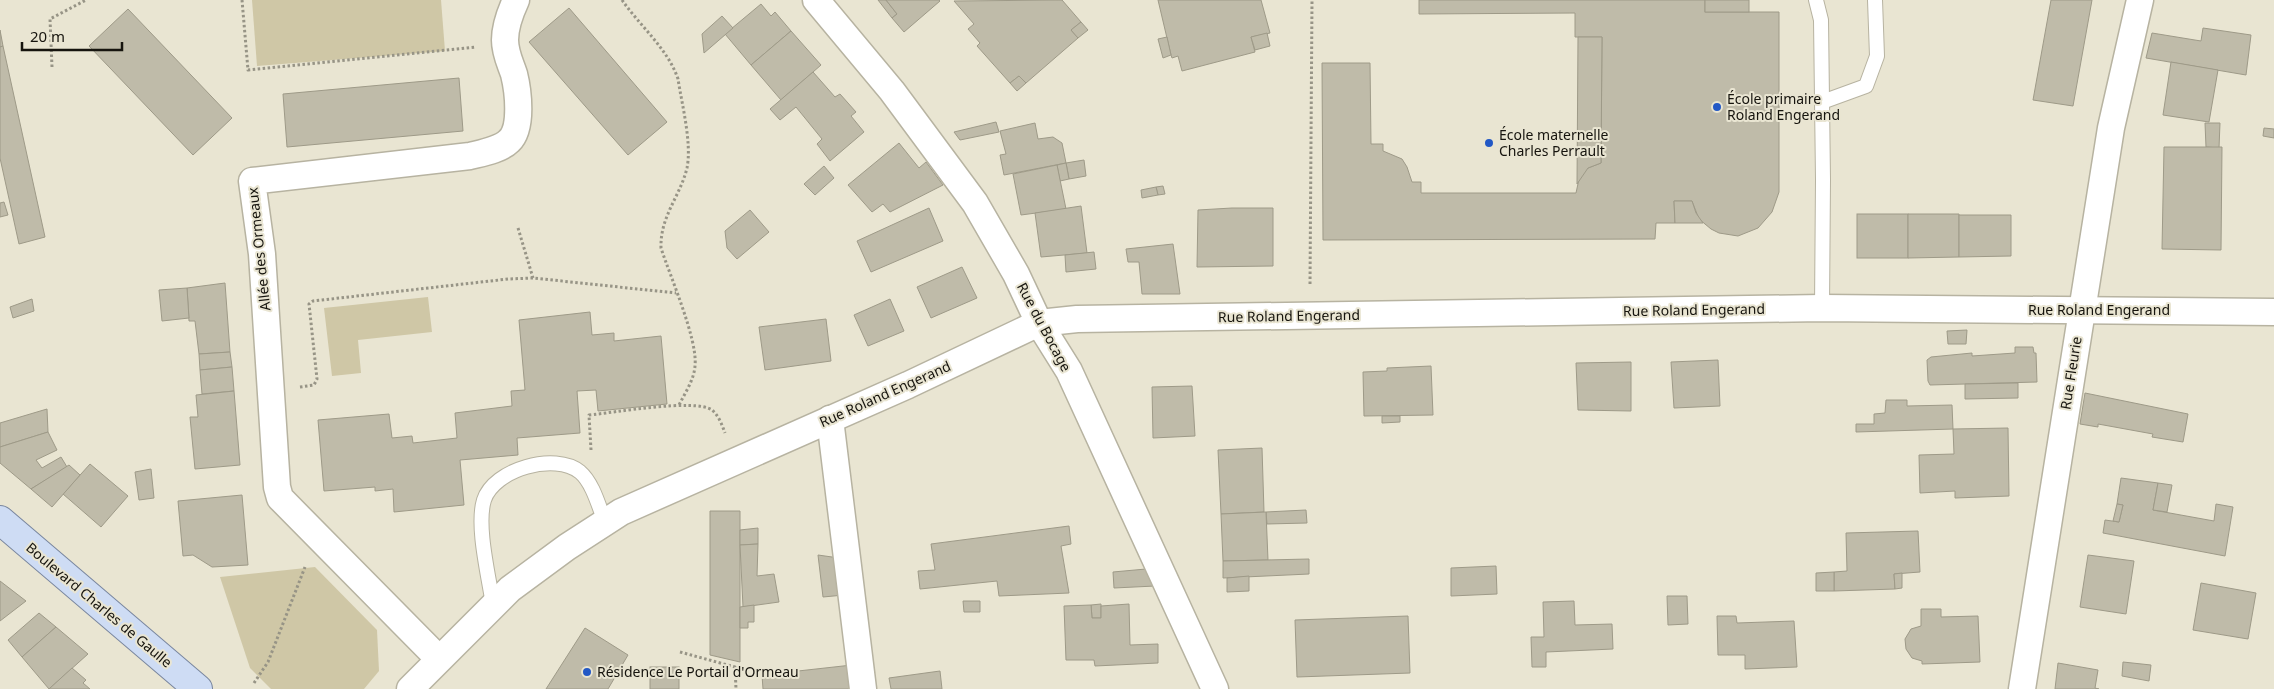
<svg xmlns="http://www.w3.org/2000/svg" width="2274" height="689" viewBox="0 0 2274 689" font-family="'Noto Sans',sans-serif">
  <rect width="100%" height="100%" fill="#e9e5d2"/>
  <g fill="#cfc7a6">
    <path d="M252,0H441L445,51L257,66Z"/>
    <path d="M428,297L432,332L358,340L361,373L332,376L324,308Z"/>
    <path d="M315,567L377,630L379,671L364,689H271L250,668L220,577Z"/>
  </g>
  <g fill="#bfbba9" stroke="#9e9a88">
    <path d="M878,0H886L897,14L892,18Z"/>
    <path d="M886,0H939L940,1L904,32L892,18L897,14Z"/>
    <path d="M1062,0L1081,22L1071,30L1078,38L1026,83L1019,76L1010,83L977,46L980,43L968,29L974,24L954,1Z"/>
    <path d="M1158,0H1261L1270,33L1251,37L1255,52L1182,71L1178,56L1172,58L1171,55Z"/>
    <path d="M1419,0H1705V12H1779V192L1772,212L1758,228L1738,236L1719,233L1711,229L1699,219L1692,201H1674L1675,223H1656L1655,239L1323,240L1322,63H1370L1371,144H1383V151L1402,159L1407,167L1412,182H1421V193H1576L1579,179L1583,173L1588,168L1601,163L1602,37H1575V13L1419,14Z"/>
    <rect x="1705" y="0" width="44" height="12"/>
    <path d="M2051,0H2092L2073,106L2033,100Z"/>
    <path d="M761,4L771,16L775,12L791,31L751,65L725,34Z"/>
    <path d="M569,8L667,122L628,155L529,42Z"/>
    <path d="M128,9L232,118L193,155L89,46Z"/>
    <path d="M722,16L733,28L704,53L702,34Z"/>
    <path d="M1081,22L1088,30L1078,38L1071,30Z"/>
    <path d="M2203,28L2251,35L2246,75L2146,58L2152,33L2201,41Z"/>
    <path d="M0,30L3,46L0,47Z"/>
    <path d="M791,31L821,65L781,100L751,65Z"/>
    <path d="M1267,33L1270,46L1255,50L1251,37Z"/>
    <path d="M1167,37L1171,55L1163,58L1158,39Z"/>
    <path d="M1578,37H1602L1601,163L1588,168L1577,184Z"/>
    <path d="M3,46L45,237L19,244L0,158V47Z"/>
    <path d="M2171,62L2218,70L2209,122L2163,115Z"/>
    <path d="M813,72L835,97L840,94L856,112L851,116L864,132L830,161L817,144L822,139L796,107L780,120L770,109Z"/>
    <path d="M1019,76L1026,83L1017,91L1010,83Z"/>
    <path d="M459,78L463,131L287,147L283,94Z"/>
    <path d="M996,122L999,132L960,140L954,132Z"/>
    <path d="M1035,123L1038,139L1053,137L1062,143L1066,163L1004,175L1000,155L1006,154L1000,131Z"/>
    <path d="M2205,123H2220L2219,148L2206,147Z"/>
    <path d="M2264,128L2274,129V138L2263,136Z"/>
    <path d="M899,143L919,168L926,162L943,185L890,212L883,204L872,212L848,185Z"/>
    <path d="M2164,147H2222L2221,250L2162,249Z"/>
    <path d="M1084,160L1086,176L1069,179L1066,163Z"/>
    <path d="M1066,163L1069,179L1060,181L1057,165Z"/>
    <path d="M1057,165L1066,209L1021,215L1013,174Z"/>
    <path d="M824,166L834,178L815,195L804,184Z"/>
    <path d="M1163,186L1165,194L1158,195L1156,187Z"/>
    <path d="M1156,187L1158,195L1142,198L1141,190Z"/>
    <path d="M1674,201H1692L1696,213L1703,223H1675Z"/>
    <path d="M4,202L8,215L0,217V203Z"/>
    <path d="M1081,206L1087,253L1041,257L1035,213Z"/>
    <path d="M929,208L943,241L871,272L857,241Z"/>
    <path d="M1232,208H1273V266L1197,267L1198,210Z"/>
    <path d="M750,210L769,232L737,259L727,248L725,231Z"/>
    <rect x="1857" y="214" width="51" height="44"/>
    <path d="M1908,214H1959V257L1908,258Z"/>
    <path d="M1959,215H2011V256L1959,257Z"/>
    <path d="M1173,244L1180,294H1142L1139,262H1128L1126,249Z"/>
    <path d="M1094,252L1096,269L1066,272L1065,255Z"/>
    <path d="M962,267L977,298L931,318L917,287Z"/>
    <path d="M225,283L230,352L199,354L195,321H189L187,288Z"/>
    <path d="M187,288L189,318L162,321L159,290Z"/>
    <path d="M32,299L34,311L13,318L10,307Z"/>
    <path d="M890,299L904,331L868,346L854,315Z"/>
    <path d="M590,312L592,335L614,333V341L661,336L667,404L598,411L596,390L577,391L580,433L517,438L518,455L460,460L464,505L394,512L393,489L375,491V487L324,491L318,420L389,414L392,438L412,436L413,443L457,438L455,413L512,406L511,391L525,390L519,320Z"/>
    <path d="M826,319L831,361L765,370L759,327Z"/>
    <path d="M1967,330L1966,344H1948L1947,331Z"/>
    <path d="M2015,347H2033L2034,353H2036L2037,382L1930,385L1928,381L1927,360L1931,357L1972,353V356L2015,353Z"/>
    <path d="M230,352L232,367L200,370L199,354Z"/>
    <path d="M1718,360L1720,406L1674,408L1671,362Z"/>
    <path d="M1631,362V411L1578,410L1576,363Z"/>
    <path d="M1431,366L1433,415L1364,416L1363,372L1387,371V368Z"/>
    <path d="M232,367L234,391L202,394L200,370Z"/>
    <path d="M2018,383V398L1965,399V384Z"/>
    <path d="M1192,386L1195,436L1153,438L1152,387Z"/>
    <path d="M234,391L240,465L195,469L190,417H198L196,395Z"/>
    <path d="M2085,393L2188,414L2183,442L2152,437L2153,434L2098,424V427L2080,424Z"/>
    <path d="M1886,400H1907V406L1952,405L1953,429L1856,432V424H1874V414L1885,413Z"/>
    <path d="M47,409L48,432L0,447V423Z"/>
    <path d="M1382,416H1400V422L1382,423Z"/>
    <path d="M2008,428L2009,496L1955,498V491L1920,493L1919,455L1954,454L1953,429Z"/>
    <path d="M48,432L57,450L36,460L42,468L61,457L67,467L31,489L0,463V447Z"/>
    <path d="M1262,448L1264,512L1221,514L1218,450Z"/>
    <path d="M90,464L128,496L101,527L63,494Z"/>
    <path d="M69,465L80,475L52,507L31,489Z"/>
    <path d="M151,469L154,498L139,500L135,472Z"/>
    <path d="M2121,478L2158,483L2153,510L2214,521L2216,504L2233,507L2225,556L2103,533L2105,520L2119,522L2123,505L2117,504Z"/>
    <path d="M2158,483L2172,485L2167,512L2153,510Z"/>
    <path d="M242,495L248,565L212,567L193,555L183,556L178,501Z"/>
    <path d="M2117,504L2123,505L2119,522L2113,521Z"/>
    <path d="M1306,510L1307,523L1267,524L1266,512Z"/>
    <path d="M710,511H740V662L710,655Z"/>
    <path d="M1266,512L1268,560L1223,561L1221,514Z"/>
    <path d="M1069,526L1071,544L1061,546L1069,593L999,596L997,581L920,589L918,571L935,570L931,544Z"/>
    <path d="M758,528V544L740,545V530Z"/>
    <path d="M1918,531L1920,572L1894,574L1895,589L1834,591V572L1847,571L1846,533Z"/>
    <path d="M758,544L757,576L774,574L779,602L743,607L740,545Z"/>
    <path d="M818,555L839,558L844,595L823,597Z"/>
    <path d="M2088,555L2134,561L2126,614L2080,607Z"/>
    <path d="M1309,559V574L1223,578V561Z"/>
    <path d="M1496,566L1497,594L1451,596V568Z"/>
    <path d="M1146,569L1155,586L1114,588L1113,572Z"/>
    <path d="M1834,572V591H1816V573Z"/>
    <path d="M1902,573V588L1895,589L1894,574Z"/>
    <path d="M1249,576V591L1227,592V578Z"/>
    <path d="M0,581L26,601L0,621Z"/>
    <path d="M2201,583L2256,593L2248,639L2193,630Z"/>
    <path d="M1667,596H1687L1688,624L1668,625Z"/>
    <path d="M963,601H980V612H964Z"/>
    <path d="M1574,601L1575,625L1612,624L1613,649L1546,652V667H1532L1531,637H1544L1543,602Z"/>
    <path d="M1101,604V618H1092L1091,605Z"/>
    <path d="M1129,604L1130,645L1158,644V663L1095,666L1094,660H1066L1064,606L1091,605L1092,618H1101V606Z"/>
    <path d="M754,605V622H748V628H740V607Z"/>
    <path d="M1921,609H1941V617L1978,616L1980,662L1922,664V661L1912,658L1906,649L1905,639L1911,629L1921,626Z"/>
    <path d="M39,613L56,627L22,657L8,640Z"/>
    <path d="M1408,616L1410,673L1297,677L1295,620Z"/>
    <path d="M1717,616H1736L1737,623L1794,621L1797,667L1745,669V655H1718Z"/>
    <path d="M56,627L88,654L49,689L22,657Z"/>
    <path d="M585,628L628,655L608,689H546Z"/>
    <path d="M2123,662L2151,665L2149,681L2122,676Z"/>
    <path d="M2058,663L2098,670L2095,688L2099,689H2055Z"/>
    <path d="M852,665L854,689H763L762,675Z"/>
    <rect x="650" y="667" width="29" height="22"/>
    <path d="M72,668L86,680L83,683L90,689H49Z"/>
    <path d="M940,671L942,689H891L889,678Z"/>
  </g>
  <g fill="none" stroke-linecap="round" stroke-linejoin="round">
    <g stroke="#b7b3a1" stroke-width="16">
      <g id="service">
        <path d="M1816,0L1821,20L1823,180L1822,308"/>
        <path d="M1822,102L1866,86L1877,56L1875,0"/>
        <path d="M493,605C489,577 476,526 484,500C494,469 555,452 580,472C593,483 599,507 605,522"/>
      </g>
    </g>
    <g stroke="#b7b3a1" stroke-width="29">
      <g id="minor">
        <path d="M816,0L892,91L975,203L1016,274L1039,323L1069,371L1215,689"/>
        <path d="M830,419L863,689"/>
        <path d="M439,659L280,498L277,487L262,254L252,181L470,156C482,153 500,150 509,141C523,128 518,90 514,74C510,62 505,53 505,40C505,26 510,13 516,0"/>
        <path d="M410,689L510,589L567,547L621,512L908,385L1039,323L1077,319L1822,308L2274,312"/>
        <path d="M2022,689L2111,128L2140,0"/>
      </g>
    </g>
    <g stroke="#79869e" stroke-width="30">
      <path id="primary" d="M0,520L198,689"/>
    </g>
    <g stroke="#979486" stroke-width="3" stroke-dasharray="2.5 2.5" stroke-linecap="butt">
      <path d="M242,0L248,70L476,47"/>
      <path d="M622,0C640,26 668,49 678,79C682,105 692,143 687,168C680,197 660,216 661,248C670,276 698,340 695,366C694,380 685,393 679,405"/>
      <path d="M52,67L50,19L86,0"/>
      <path d="M518,228L533,278"/>
      <path d="M1310,284L1312,0"/>
      <path d="M300,387L314,385L317,379L309,304L313,301L508,279L533,278L676,293"/>
      <path d="M591,450L589,415C612,413 695,398 712,410C719,416 722,425 725,433"/>
      <path d="M680,652L735,667L736,689"/>
      <path d="M254,683L268,662L305,567"/>
    </g>
    <use href="#service" stroke="#fff" stroke-width="14"/>
    <use href="#minor" stroke="#fff" stroke-width="26"/>
    <use href="#primary" stroke="#cedcf4" stroke-width="28"/>
  </g>
  <g fill="#2258c5" stroke="#e9e5d2" stroke-width="2">
    <circle cx="1717" cy="107" r="5"/>
    <circle cx="1489" cy="143" r="5"/>
    <circle cx="587" cy="672" r="5"/>
  </g>
  <g text-anchor="middle" stroke-width="4" stroke-linejoin="round" paint-order="stroke">
    <g font-size="14" fill="#16140e" stroke="#e9e5d2" text-anchor="start">
      <text x="1727" y="104">École primaire<tspan x="1727" dy="16">Roland Engerand</tspan></text>
      <text x="1499" y="140">École maternelle<tspan x="1499" dy="16">Charles Perrault</tspan></text>
      <text x="597" y="677">Résidence Le Portail d'Ormeau</text>
    </g>
    <g font-size="14" fill="#16140e" stroke="#e9e5d2">
      <text transform="translate(259 249) rotate(-96)" y="5">Allée des Ormeaux</text>
      <text transform="translate(1694 310) rotate(-1)" y="5">Rue Roland Engerand</text>
      <text x="2099" y="315">Rue Roland Engerand</text>
      <text transform="translate(1289 316) rotate(-1)" y="5">Rue Roland Engerand</text>
      <text transform="translate(1044 327) rotate(62)" y="5">Rue du Bocage</text>
      <text transform="translate(2071 373) rotate(-81)" y="5">Rue Fleurie</text>
      <text transform="translate(885 394) rotate(-24)" y="5">Rue Roland Engerand</text>
      <text transform="translate(99 605) rotate(40)" y="5">Boulevard Charles de Gaulle</text>
    </g>
  </g>
  <path d="M22 42v8h100v-8" fill="none" stroke="#16140e" stroke-width="2.5"/>
  <text x="30" y="42" font-size="15" fill="#16140e" stroke="#e9e5d2" stroke-width="4" paint-order="stroke">20 m</text>
</svg>
